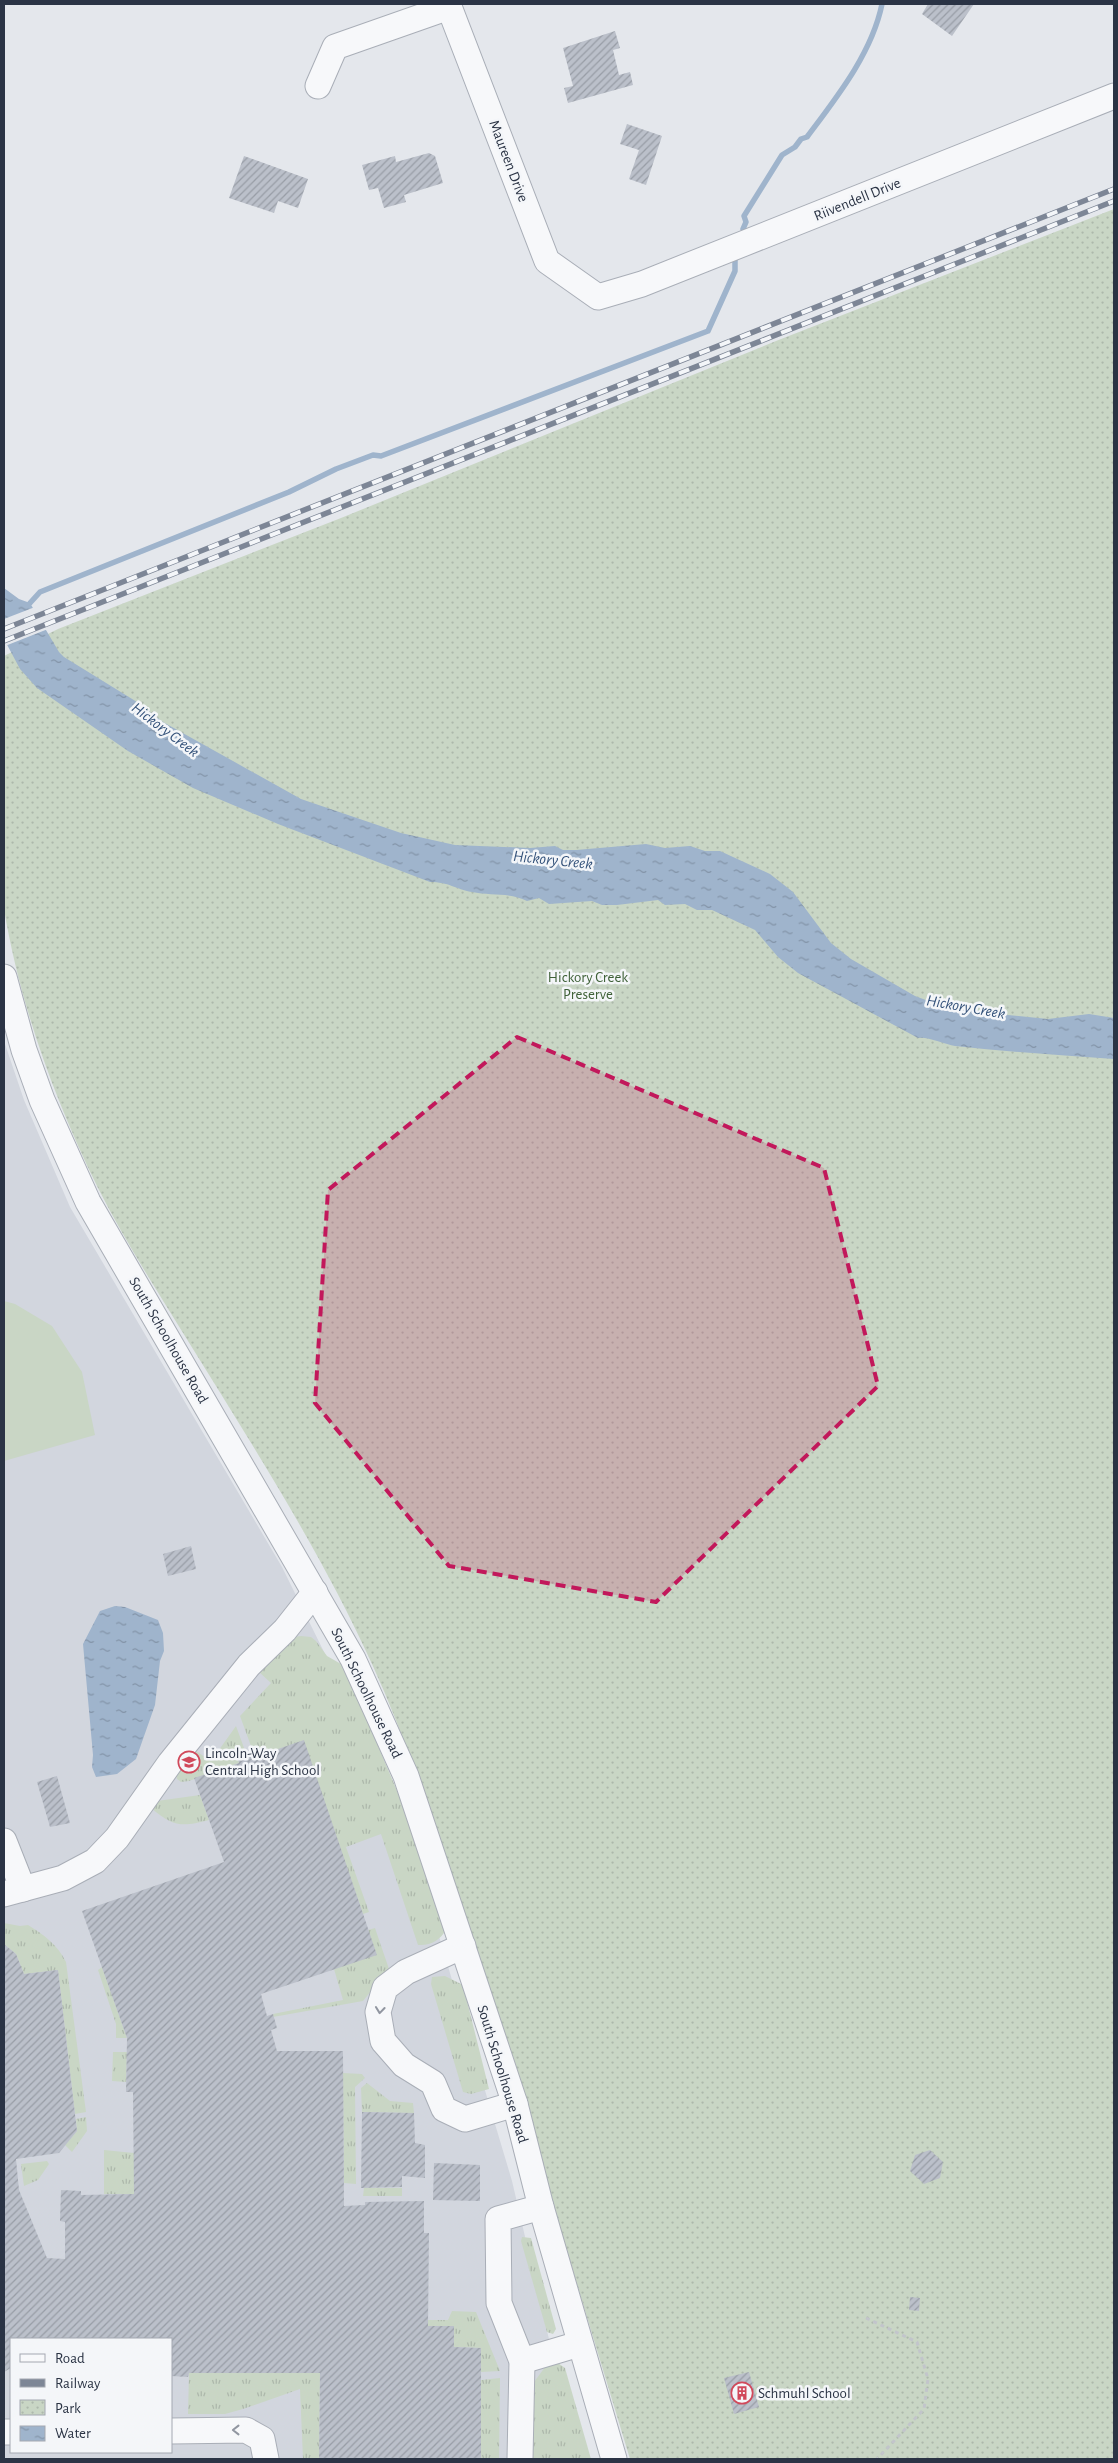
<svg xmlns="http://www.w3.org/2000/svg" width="1118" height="2463" viewBox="0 0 1118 2463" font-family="'Alegreya Sans',sans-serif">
  <defs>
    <pattern id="grass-tufts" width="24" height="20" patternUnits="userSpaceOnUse" patternTransform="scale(1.25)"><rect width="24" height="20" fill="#c9d6c5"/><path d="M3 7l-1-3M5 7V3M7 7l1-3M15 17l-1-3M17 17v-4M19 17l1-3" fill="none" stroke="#adb8ab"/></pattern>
    <pattern id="park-dots" width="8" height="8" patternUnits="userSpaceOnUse" patternTransform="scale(1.25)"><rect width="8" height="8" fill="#c9d6c5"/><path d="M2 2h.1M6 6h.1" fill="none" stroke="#adb8ab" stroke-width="1.8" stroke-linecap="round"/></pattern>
    <pattern id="water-ripples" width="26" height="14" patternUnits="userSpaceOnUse" patternTransform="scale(1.25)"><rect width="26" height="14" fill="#9fb4cc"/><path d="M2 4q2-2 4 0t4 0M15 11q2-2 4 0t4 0" fill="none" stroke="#8293a7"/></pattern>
    <pattern id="building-hatch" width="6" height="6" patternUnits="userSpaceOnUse" patternTransform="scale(1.25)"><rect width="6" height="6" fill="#bbc0ca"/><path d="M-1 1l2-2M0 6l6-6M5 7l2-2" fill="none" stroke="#989da6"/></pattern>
  </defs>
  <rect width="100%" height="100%" fill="#e4e7ec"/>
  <path fill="#d2d6de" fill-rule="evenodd" d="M4,1041L24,1100L70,1207L282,1567L329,1662L410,1839L512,2181L577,2459H4ZM11,2339H171V2452H11Z"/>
  <g fill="url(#grass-tufts)">
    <path d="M301,1636L311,1637L316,1641L327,1656L341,1664L354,1689L403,1805L446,1930C440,1940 431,1946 418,1945L381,1834L346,1847L369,1912L363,1914L303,1741L255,1757L240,1716L271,1683L259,1672L294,1637Z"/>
    <path d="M236,1726L247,1756L238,1759L239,1763L189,1781L181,1782L177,1779L176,1775L193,1749L211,1761Z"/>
    <path d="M200,1795L209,1820C182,1827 174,1827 152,1809L157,1801Z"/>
    <path d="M4,1923L20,1926L28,1925C44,1935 58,1945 66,1962L86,2112L75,2114L58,1970L24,1974L16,1954L4,1944Z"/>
    <path d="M375,1928L389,1969L363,2001L273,2017V2014L343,2000L334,1969L368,1930Z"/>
    <path d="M102,1967L127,2038H116V2024L98,1970Z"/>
    <path d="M445,1976L463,1985L489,2089L471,2094L463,2092L431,1984L432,1977Z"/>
    <path d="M113,2052H127L126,2082L112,2081Z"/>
    <path d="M343,2073L362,2074L365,2078L355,2087L356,2184L344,2183Z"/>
    <path d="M367,2083L390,2101L413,2103L414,2113L362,2112L361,2088Z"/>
    <path d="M86,2117L87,2131L72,2152L65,2145L77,2131L76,2119Z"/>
    <path d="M104,2150L134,2153V2194H104Z"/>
    <path d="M47,2161L49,2164L38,2180L24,2186L21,2164Z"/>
    <path d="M364,2188H402V2196H363Z"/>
    <path d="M522,2237L531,2238L556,2329L553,2334L547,2332L521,2241Z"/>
    <path d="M452,2311L476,2312L500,2371L481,2372V2348L454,2347V2326H428V2320H448Z"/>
    <path d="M548,2363H558L565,2368L591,2459H533L534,2382Z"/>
    <path d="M189,2373H320L319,2459H303L300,2389L243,2409L225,2414H188Z"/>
    <path d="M500,2378L499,2459H481V2380Z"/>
  </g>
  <path fill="url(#park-dots)" d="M1114,209V2459H630C583,2303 535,2147 486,1991C451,1881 420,1769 372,1664C321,1552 253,1446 188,1341C157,1291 125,1241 98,1188C55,1101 20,1005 4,909V656L58,629L341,518L776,341Z"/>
  <path fill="#c9d6c5" d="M4,1301L15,1304L52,1326L82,1372L95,1435L4,1461Z"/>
  <g fill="url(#water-ripples)">
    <path d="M4,588L19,599L30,603L59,652L64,657L137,702L163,722L301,799L401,833L455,845L530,848L555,846L563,850H576L646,844L665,848L690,846L705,851H720L770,874L793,892L831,943L851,959L915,996L942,1006H959L988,1013L1048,1019L1089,1014L1114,1018V1059C1061,1055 1008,1052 955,1046C945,1044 926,1036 918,1038L798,973L778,957L755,930L712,910H697L685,904L665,905L658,900L617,905H602L592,901L549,904L539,898L527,901C510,892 490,896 472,892C455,889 449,882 430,882L278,824L193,788L128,751L37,688L20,669L4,639Z"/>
    <path d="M115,1606L125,1607L158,1620L163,1633L164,1651L160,1661L155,1705L136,1759L117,1774L96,1777L92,1767L93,1755L83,1644L100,1611Z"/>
  </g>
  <path fill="#e4e7ec" d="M35,607L48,629L5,646L4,619Z"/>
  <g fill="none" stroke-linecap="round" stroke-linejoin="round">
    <g stroke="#9fb4cc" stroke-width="5.5">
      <path d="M743,229L746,222L744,216L782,155L795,147L801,139L807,137C837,97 872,53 882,4"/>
      <path d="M30,603L40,592L289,492L336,469L373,455L381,456L708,331L735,271V255"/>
    </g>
  </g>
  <g fill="url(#building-hatch)">
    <path d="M928,4H974L952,36L922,14Z"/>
    <path d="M615,31L620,48L613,50L619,75L630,72L633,85L568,103L564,88L573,86L563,48Z"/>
    <path d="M627,124L662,136L646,185L629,179L639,150L620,144Z"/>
    <path d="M429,153L435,156L443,183L404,195L406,202L384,208L378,188L369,190L362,165L395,156L396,162Z"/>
    <path d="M244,156L308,179L298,208L278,201L274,213L229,198Z"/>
    <path d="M191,1546L196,1569L168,1576L163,1554Z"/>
    <path d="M304,1740L377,1955L261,1994L267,2016L273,2014L277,2028L271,2030L277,2051H343L344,2206L365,2205V2202L424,2201V2233H429L428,2326H454V2347L481,2348V2459H319L320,2373H189L188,2377L171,2376V2339H11V2368L4,2372V1944L16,1954L24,1974L58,1970L77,2131L59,2153L16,2159L19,2190L47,2258L65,2259V2222L60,2221L61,2190L81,2191V2195L134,2194L133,2092H126L127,2038L82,1911L224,1862L194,1778L239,1763L238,1759L254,1753L255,1757Z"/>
    <path d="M57,1776L70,1823L50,1827L37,1782Z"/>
    <path d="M362,2112L414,2113L415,2143L425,2145V2178L402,2176V2187L361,2188Z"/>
    <path d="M930,2150L943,2162L940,2178L924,2184L910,2171L915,2155Z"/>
    <path d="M434,2163L480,2165V2201L433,2200Z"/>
    <path d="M910,2297L920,2298L919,2311L909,2310Z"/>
    <path d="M749,2372L759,2407L734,2414L724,2378Z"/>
  </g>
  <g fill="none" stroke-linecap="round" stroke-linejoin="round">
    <g stroke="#a9aeb7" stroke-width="27">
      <g id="minor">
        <path d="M448,4L547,261L598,297L642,284L1114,96"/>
        <path d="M318,86L335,47L449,7"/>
        <path d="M4,977L24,1050L42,1100L88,1202L353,1659L406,1776L515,2104L541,2207L614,2459"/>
        <path d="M4,1841L23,1889"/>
        <path d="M4,1894L63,1878L95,1861L117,1838L170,1763L249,1665L285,1630L315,1592"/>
        <path d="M463,1946L406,1972L385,1988L378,2012L383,2041L404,2065L433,2083L444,2109L465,2119L515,2104"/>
        <path d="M522,2361L579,2344"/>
        <path d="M171,2431L246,2430L262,2439L266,2459"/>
        <path d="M4,2432H11"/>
        <path d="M520,2459L522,2361L499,2303L498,2219L541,2207"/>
      </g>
    </g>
    <path stroke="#c2c5cb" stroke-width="3" stroke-dasharray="4 4" stroke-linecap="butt" d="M866,2318L917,2342L928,2379L924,2409L877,2459"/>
    <use href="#minor" stroke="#f7f8fa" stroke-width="25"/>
    <g stroke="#7d8696" stroke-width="5.5">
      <g id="rail">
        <path d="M4,629L1114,189"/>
        <path d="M4,641L1114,201"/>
      </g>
    </g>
    <use href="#rail" stroke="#f4f6f9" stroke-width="4" stroke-dasharray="11" stroke-linecap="butt"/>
  </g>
  <defs><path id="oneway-chevron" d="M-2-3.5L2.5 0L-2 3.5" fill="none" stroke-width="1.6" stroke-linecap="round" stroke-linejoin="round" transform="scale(1.25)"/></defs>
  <g stroke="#9196a0">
    <use href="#oneway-chevron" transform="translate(380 2010) rotate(96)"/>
    <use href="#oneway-chevron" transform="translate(236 2430) rotate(180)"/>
  </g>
  <path fill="#c2185b" fill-opacity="0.2" stroke="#c2185b" stroke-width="4" stroke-dasharray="10 6" stroke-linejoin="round" d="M517,1037L824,1168L878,1386L656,1602L449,1566L315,1403L328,1190Z"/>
  <defs>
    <g id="school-ring" transform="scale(1.125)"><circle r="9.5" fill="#f4f6f9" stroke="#d1495b" stroke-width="1.5"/><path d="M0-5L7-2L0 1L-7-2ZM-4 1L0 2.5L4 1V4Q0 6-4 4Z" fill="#d1495b"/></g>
    <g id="building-ring" transform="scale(1.125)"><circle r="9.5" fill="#f4f6f9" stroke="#d1495b" stroke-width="1.5"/><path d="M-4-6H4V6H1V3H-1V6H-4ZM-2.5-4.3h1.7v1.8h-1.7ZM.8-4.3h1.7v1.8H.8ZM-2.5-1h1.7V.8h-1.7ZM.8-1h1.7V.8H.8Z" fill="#d1495b"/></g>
  </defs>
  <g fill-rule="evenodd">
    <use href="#school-ring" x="189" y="1762"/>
    <use href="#building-ring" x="742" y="2393"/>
  </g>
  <g text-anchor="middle" stroke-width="5" stroke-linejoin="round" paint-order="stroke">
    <g font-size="15" fill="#2b3445" stroke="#f4f6f9">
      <text transform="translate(509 161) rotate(69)" y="5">Maureen Drive</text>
      <text transform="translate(857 199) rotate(-22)" y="5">Riivendell Drive</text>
      <text transform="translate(169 1340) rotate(60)" y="5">South Schoolhouse Road</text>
      <text transform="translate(367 1693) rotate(64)" y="5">South Schoolhouse Road</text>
      <text transform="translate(503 2074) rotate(73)" y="5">South Schoolhouse Road</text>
    </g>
    <g font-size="15" fill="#3f6138" stroke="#f4f6f9">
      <text x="588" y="982">Hickory Creek<tspan x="588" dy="17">Preserve</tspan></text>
    </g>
    <g font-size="15" fill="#2b3445" stroke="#f4f6f9" text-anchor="start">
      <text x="205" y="1758">Lincoln-Way<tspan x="205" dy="17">Central High School</tspan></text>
      <text x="758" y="2398">Schmuhl School</text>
    </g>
    <g font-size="16" font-style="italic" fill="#34527a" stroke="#f4f6f9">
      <text transform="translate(166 729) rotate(37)" y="6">Hickory Creek</text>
      <text transform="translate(553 859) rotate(6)" y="6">Hickory Creek</text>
      <text transform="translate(966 1006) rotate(10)" y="6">Hickory Creek</text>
    </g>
  </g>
  <rect width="1118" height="2463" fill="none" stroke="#2b3445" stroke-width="10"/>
  <rect x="10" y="2338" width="162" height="115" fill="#f4f6f9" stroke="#a4a8b1"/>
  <rect x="20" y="2354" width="25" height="8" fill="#f7f8fa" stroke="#a4a8b1"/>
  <text x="55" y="2363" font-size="15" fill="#2b3445">Road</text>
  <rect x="20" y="2379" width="25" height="8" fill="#7d8696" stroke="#a4a8b1"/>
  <text x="55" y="2388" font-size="15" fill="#2b3445">Railway</text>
  <rect x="20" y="2400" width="25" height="15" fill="url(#park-dots)" stroke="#a4a8b1"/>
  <text x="55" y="2413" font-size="15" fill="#2b3445">Park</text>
  <rect x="20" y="2426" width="25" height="15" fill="url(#water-ripples)" stroke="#a4a8b1"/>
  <text x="55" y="2438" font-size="15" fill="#2b3445">Water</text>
</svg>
